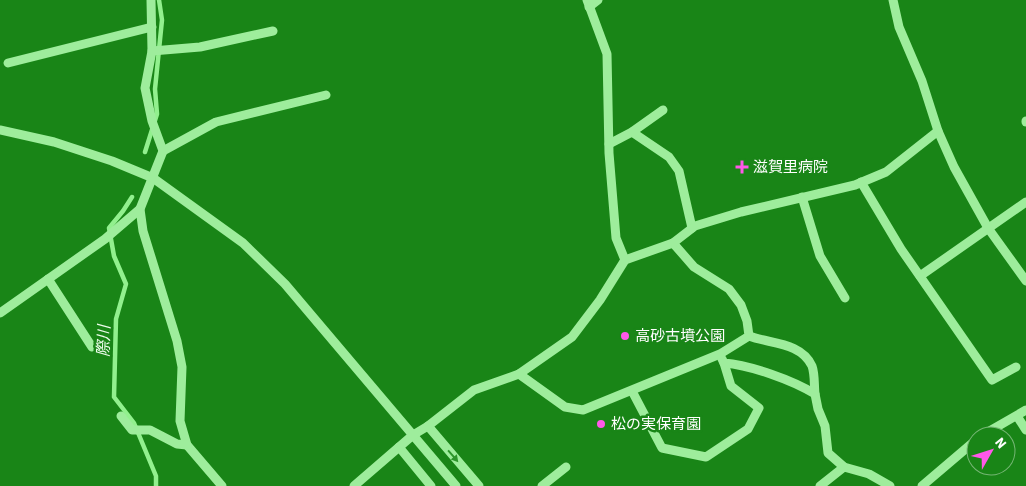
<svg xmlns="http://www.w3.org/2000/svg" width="1026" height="486" viewBox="0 0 1026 486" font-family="'Source Sans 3','Noto Sans JP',sans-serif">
  <rect width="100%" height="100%" fill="#198517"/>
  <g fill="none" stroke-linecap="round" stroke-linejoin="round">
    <g stroke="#92f08e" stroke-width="4.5">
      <path d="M145,152L157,114L155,89L162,20L159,0"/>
      <path d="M132,197L123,211L109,228L114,256L126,284L116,319L114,397L134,423L156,476V486"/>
    </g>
    <g stroke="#9eed9c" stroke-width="9">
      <path d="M151,0L152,51L145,88L152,121L163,151L140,209L143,231L177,341L182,367L180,421L187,445L222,486"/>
      <path d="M587,0L607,54L609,153L616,238L625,260"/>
      <path d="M893,0L899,27L922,81L938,131L954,167L988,228L1026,281"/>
      <path d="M589,7L598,0"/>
      <path d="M152,51L200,47L273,31"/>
      <path d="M8,63L152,27"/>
      <path d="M1026,121V122"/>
      <path d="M0,130L54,142L112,161L153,178L243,243L285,284L456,486"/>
      <path d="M632,132L669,157L679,171L692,228"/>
      <path d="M609,144L632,132L663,110"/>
      <path d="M163,151L216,122L326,95"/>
      <path d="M861,182L901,249L992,380L1016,367"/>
      <path d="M802,197L820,256L845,298"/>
      <path d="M920,276L1026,202"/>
      <path d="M48,279L92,347"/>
      <path d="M0,313L105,239L140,209"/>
      <path d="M749,336C770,344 801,342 812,366C815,374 814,386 815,394"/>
      <path d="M722,359L724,363C750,365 792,380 815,394L818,409L825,426L828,453L844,467L869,474L890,486"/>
      <path d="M519,374L565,407L583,410L720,354L749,336L747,321L741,305L729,289L694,267L673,243"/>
      <path d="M632,391L662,448L706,457L748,429L759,408L731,386L724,363"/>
      <path d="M121,416L132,430H150L177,444L187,445"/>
      <path d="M1017,416L1026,430"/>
      <path d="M428,426L479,486"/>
      <path d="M981,436L1026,410"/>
      <path d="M399,447L431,486"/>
      <path d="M354,486L413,435L428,426L474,390L519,374L572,337L600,300L625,260L673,243L695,226L741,212L855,185L886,172L938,131"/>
      <path d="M542,486L566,467"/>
      <path d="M820,486L844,467"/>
      <path d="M922,486L976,440"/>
    </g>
  </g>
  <defs><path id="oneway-solid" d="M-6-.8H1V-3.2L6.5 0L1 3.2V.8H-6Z" transform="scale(1.25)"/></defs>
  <use fill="#2d952b" href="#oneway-solid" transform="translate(453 456) rotate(49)"/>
  <g fill="#ff58e9" stroke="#198517" stroke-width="2">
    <path d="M739.5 159.5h5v5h5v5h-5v5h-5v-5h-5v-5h5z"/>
    <circle cx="625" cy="336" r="5"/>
    <circle cx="601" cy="424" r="5"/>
  </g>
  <g text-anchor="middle" stroke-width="5" stroke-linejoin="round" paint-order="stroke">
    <g font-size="15" fill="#fff" stroke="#198517" text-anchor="start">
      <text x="753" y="172">滋賀里病院</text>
      <text x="635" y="341">高砂古墳公園</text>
      <text x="611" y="429">松の実保育園</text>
    </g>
    <g font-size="16" font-style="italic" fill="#eefded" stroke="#198517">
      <text transform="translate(103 341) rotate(-88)" y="6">際川</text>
    </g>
  </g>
  <g transform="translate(991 451) rotate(51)"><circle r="24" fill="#198517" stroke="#75b674"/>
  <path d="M0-4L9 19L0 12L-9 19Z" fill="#ff58e9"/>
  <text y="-8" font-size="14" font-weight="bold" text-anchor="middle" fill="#ffffff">N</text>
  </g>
</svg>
